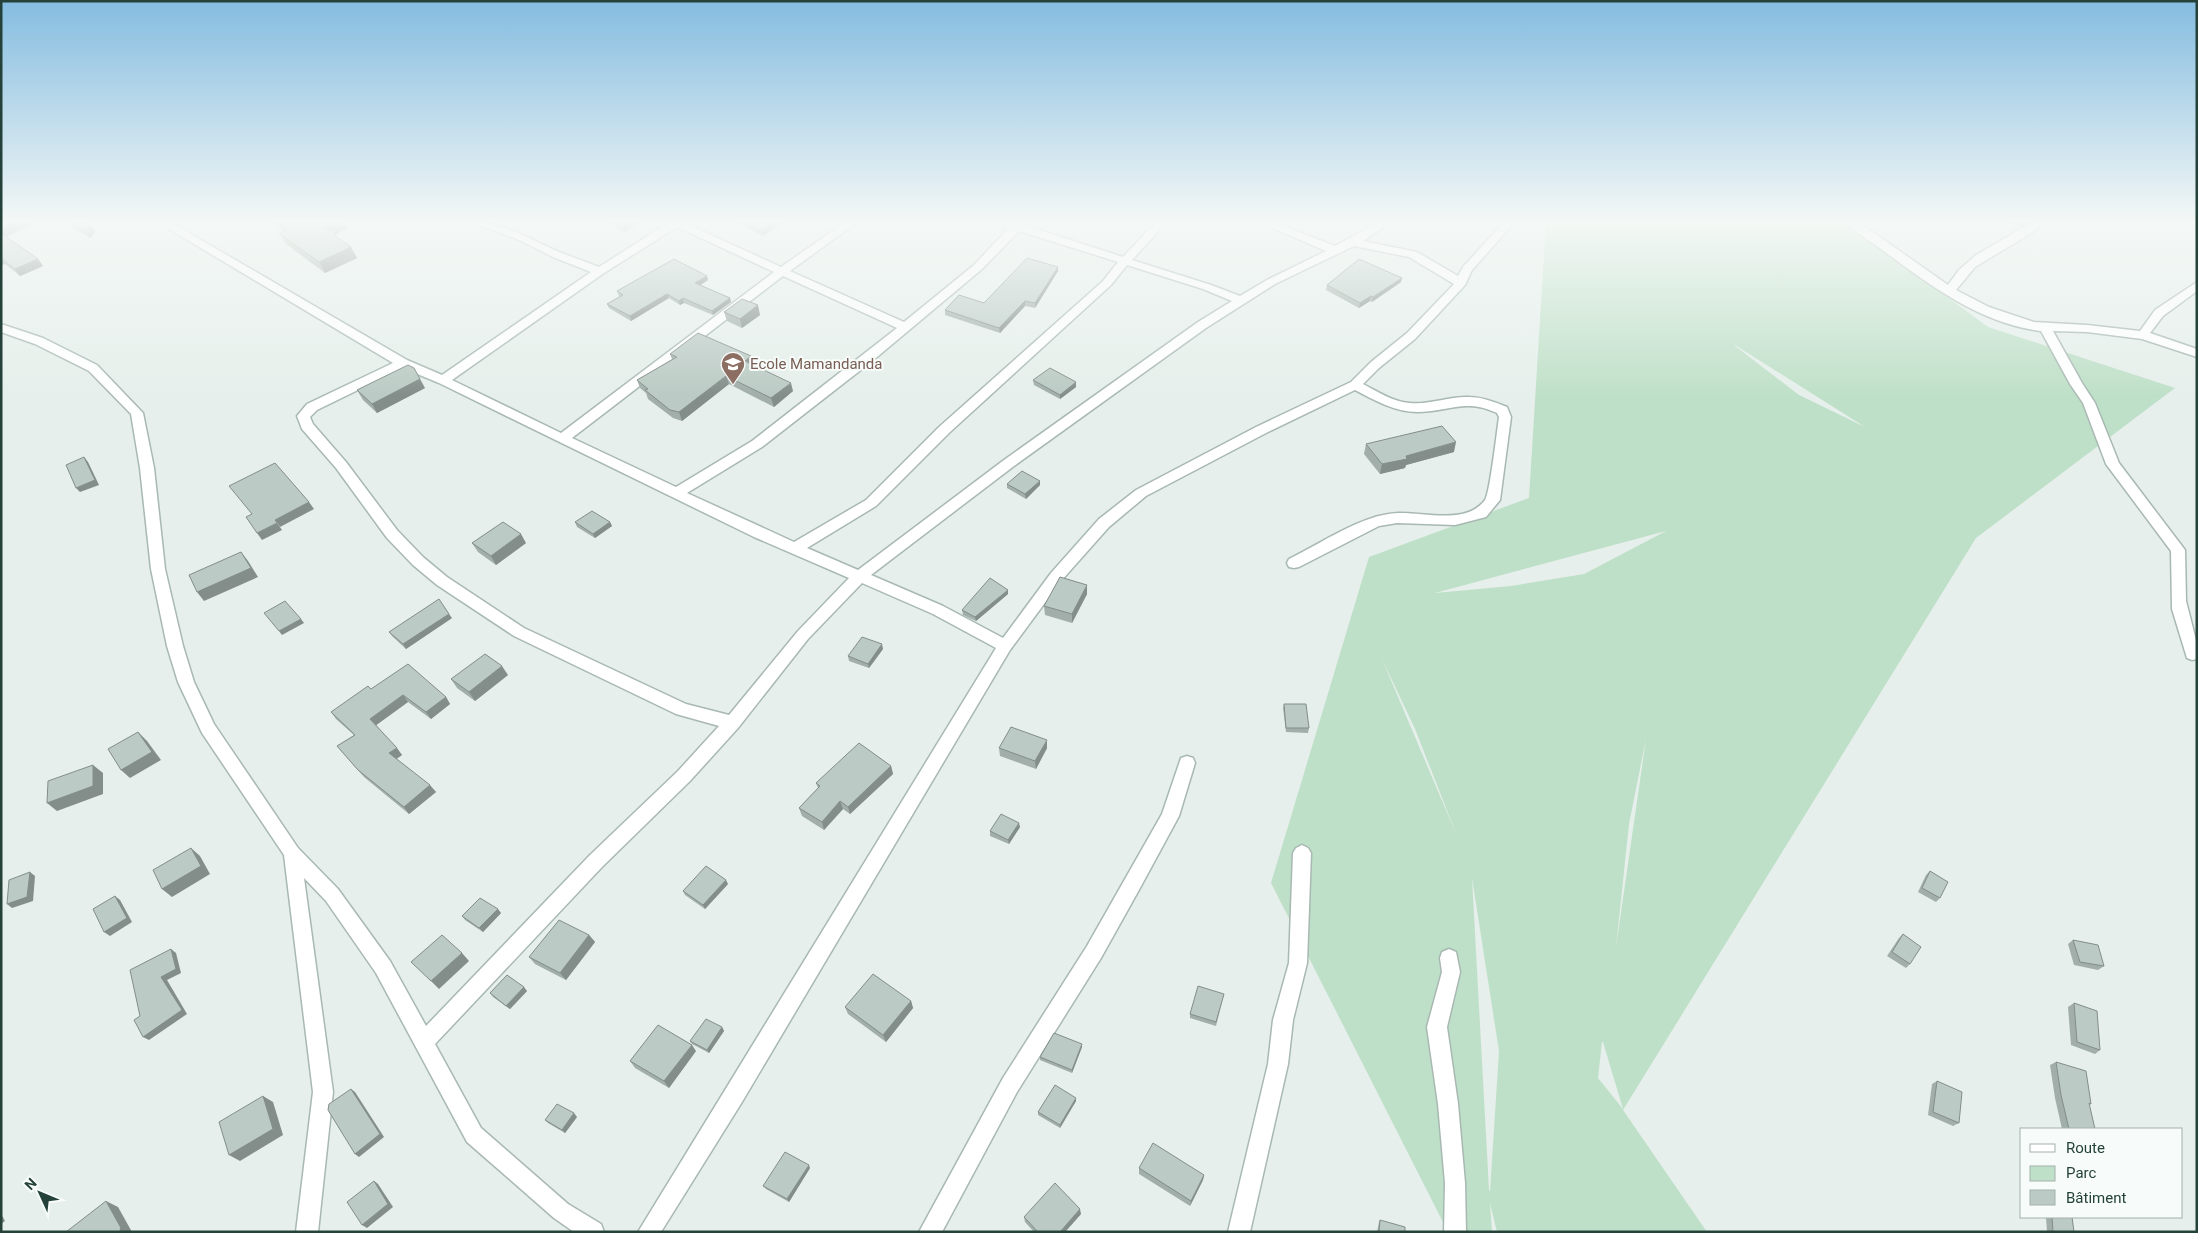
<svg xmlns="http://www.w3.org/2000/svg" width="2198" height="1233" viewBox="0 0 2198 1233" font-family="Roboto,sans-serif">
  <rect width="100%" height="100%" fill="#e6efeb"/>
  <path fill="#bfe0c8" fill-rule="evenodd" d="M1546,223H1847L1988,327L2175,388L1976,538L1623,1110L1707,1232H1497L1490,1203L1492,1232H1448L1271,883L1369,557L1529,498ZM1734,345H1735L1865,427L1799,395ZM1666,531L1584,574L1511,586L1435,593ZM1382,659L1415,729L1457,836ZM1646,739L1616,947L1629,824ZM1472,878L1499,1051L1490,1191L1489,1190ZM1602,1042H1603L1623,1109L1598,1078Z"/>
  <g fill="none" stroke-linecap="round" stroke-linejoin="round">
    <g stroke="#a8b8b2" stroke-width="3">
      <g id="minor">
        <path d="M159,223H172L407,360L442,375L591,272L553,257L517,239L474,223C507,223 532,241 562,253C574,258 587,262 599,267L668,223H685L781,267L844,223H856L790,271L904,322L974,265L1009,228L1004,226L1003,223H1025L1024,225L1123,257L1155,223H1166L1132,260L1211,285L1240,296L1267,280L1326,251L1261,223H1276L1335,246L1377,223H1390L1363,241L1417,252L1458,276L1463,267L1503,223H1514L1472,270L1465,285L1415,339L1379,368L1363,384C1378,392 1394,402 1410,403C1430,405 1449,396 1469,397C1482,397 1495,402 1507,407L1511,417L1500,500L1486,517L1455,525L1397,523L1379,526L1299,567L1294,568L1289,567L1287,563L1289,559C1320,544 1363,514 1398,513C1424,512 1467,525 1485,500C1490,493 1497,430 1499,417L1497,413C1464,398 1449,412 1417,412C1395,412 1374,400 1355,390L1266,433L1146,496L1109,527L1061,581L1010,650L742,1102L661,1232H638L996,648L933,614L862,583L808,639L738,728L690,781L602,867L435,1044L481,1128L568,1204L601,1224L604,1232H574L554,1218L467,1142L376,973L326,901L304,878L333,1092L318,1232H296L313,1092L284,855L202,733L178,682L167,646L151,569L140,468L131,414L89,371L35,344L1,332V324L43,338L97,365L143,413L154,468L165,569L183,646L194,682L214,724L298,848L338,889L390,961L426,1026L590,855L678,771L719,726L676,714L514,636L437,585L413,565L387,538L336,468L302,429L297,416L307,404L393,363ZM677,227L774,272L561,433L452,380L604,273ZM1019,231L1118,262L1103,281L939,427L866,500L794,542L687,493L762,447L871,362L982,269ZM1354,246L1409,257L1454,284L1407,333L1371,362L1351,382L1256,427L1136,490L1099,519L1051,573L1003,638L943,606L871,575L1014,466L1206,328L1275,284ZM1127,265L1203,289L1232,301L1198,322L1004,460L858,570L807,548L876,506L949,433L1111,285ZM783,276L897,328L752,441L676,487L572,438ZM403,368L439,383L754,537L849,578L798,631L729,715L686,704L524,628L447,577L423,557L397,530L346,462L313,424L310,417L317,410Z"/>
        <path d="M1848,223H1860L1948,285L1959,270L1976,255L2031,223H2043L2033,232L1975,267L1956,290L1989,307L2034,322L2087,325L2140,331L2155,310L2197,282V291L2163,316L2150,333L2197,349V357L2142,339L2087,332L2053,331L2082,383L2095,403L2119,463L2185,550L2186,601L2197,644V659L2192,660L2187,658L2172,609L2171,551L2106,464L2083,403L2070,384L2041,331C1981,324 1928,284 1881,249C1870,241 1856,233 1848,223Z"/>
        <path d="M1187,756L1193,758L1195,763L1179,816L1140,888L1101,958L1017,1092L942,1232H919L1003,1078L1087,946L1162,814L1181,758Z"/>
        <path d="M1302,845L1308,848L1311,853L1307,963L1293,1020L1288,1064L1250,1232H1228L1268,1064L1273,1020L1289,963L1293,853L1296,848Z"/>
        <path d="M1449,949L1456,952L1460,972L1447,1027L1458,1104L1465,1183L1466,1232H1444L1445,1183L1438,1104L1427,1027L1442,972L1440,958L1442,952Z"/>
      </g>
    </g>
    <use href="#minor" fill="#fff" fill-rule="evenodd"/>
  </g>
  <g fill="#a1aea9">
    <path d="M1,223L33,224L6,236L43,266L20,276L5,264L1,265Z"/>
    <path d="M66,223H88L95,232L90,238Z"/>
    <path d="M272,223H346L348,228L336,234L337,237L351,247L357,258L325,273L286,244L279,233L284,231Z"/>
    <path d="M606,223H639L625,232Z"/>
    <path d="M737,223H782L763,236Z"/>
    <path d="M2002,223H2029L2022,226Z"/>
    <path d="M1058,267V271L1035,308L1025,306L1000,333L945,315V310L984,303Z"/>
    <path d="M708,280L700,285L730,298L731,302L713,315L684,303L680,305L669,298L631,321L609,308L607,304L620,296H619L617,291Z"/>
    <path d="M1401,282L1372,302L1370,301L1359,308L1326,290L1327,285Z"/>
    <path d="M724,312L760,315L742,328L727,321Z"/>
    <path d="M670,354L751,356L753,365L793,391L774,407L729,384L682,421L673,418L648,399L646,393L640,388L637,380L672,359Z"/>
    <path d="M1033,380L1076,387L1060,399L1034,385Z"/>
    <path d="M425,388L377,413L363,400L357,390Z"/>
    <path d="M1366,444L1454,452L1406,465L1405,468L1380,474L1364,454Z"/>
    <path d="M1040,481V485L1026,499L1007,488V484Z"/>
    <path d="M575,522H610L612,526L595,538L577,527Z"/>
    <path d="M472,543H526L496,565L478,552Z"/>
    <path d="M1008,594L976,621L963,615L962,610Z"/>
    <path d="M1087,594L1072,623L1045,615L1044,606Z"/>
    <path d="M452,618L406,649L392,636L389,632Z"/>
    <path d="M883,649L869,668L849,661L848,656Z"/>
    <path d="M508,675L475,701L457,688L451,679Z"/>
    <path d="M371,689L446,697L450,704L431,719L408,702L376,725L402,755L396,759L436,792L409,814L364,777L337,746L354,735L336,719L331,712Z"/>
    <path d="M1284,704L1309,728L1308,733L1286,732L1283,708Z"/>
    <path d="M999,748H1047L1036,769L1000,756Z"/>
    <path d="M891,766L893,774L850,814L843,809L824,830L802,816L799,808L818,788L816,783Z"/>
    <path d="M1020,827L1009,844L990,836V831Z"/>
    <path d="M1930,871L1940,898L1936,902L1918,892L1926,875Z"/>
    <path d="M728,884L705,909L685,895L683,891Z"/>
    <path d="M501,913L483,932L465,920L462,916Z"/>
    <path d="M1903,934L1910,964L1906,968L1887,956L1899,938Z"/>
    <path d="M589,935L595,942L566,980L535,964L529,957Z"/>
    <path d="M2073,940L2104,966L2098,970L2074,965L2068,944Z"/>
    <path d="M527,991L510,1009L493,997L490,993Z"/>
    <path d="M1224,994L1216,1026L1190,1018V1014Z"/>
    <path d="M911,1001L913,1008L886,1042L848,1014L845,1007Z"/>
    <path d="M2074,1003L2100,1050L2095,1054L2071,1045L2068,1007Z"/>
    <path d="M722,1027L724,1031L709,1053L692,1044L690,1041Z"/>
    <path d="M1082,1047L1072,1073L1040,1060V1057Z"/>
    <path d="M696,1051L669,1088L635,1068L630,1061Z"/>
    <path d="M2056,1062L2091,1104L2089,1105L2095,1129H2062L2055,1098L2050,1065Z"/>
    <path d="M1937,1081L1959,1123L1953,1126L1928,1115L1932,1084Z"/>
    <path d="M1076,1098V1101L1060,1128L1038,1115V1112Z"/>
    <path d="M577,1117L565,1133L548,1123L545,1120Z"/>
    <path d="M810,1168L789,1202L766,1189L763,1186Z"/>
    <path d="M1139,1168L1204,1175L1203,1180L1190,1206L1139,1174Z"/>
    <path d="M1081,1214L1065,1232H1034L1025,1222L1024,1217Z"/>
    <path d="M2046,1217H2072L2074,1232H2047Z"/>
    <path d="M1380,1220L1405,1232H1377L1379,1222Z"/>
  </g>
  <g fill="#838d89">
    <path d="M15,223H32L33,224L4,238L1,235V229Z"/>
    <path d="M331,223H346L348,228L330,237L324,227Z"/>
    <path d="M622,223H639L625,232Z"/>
    <path d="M774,223H782L763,236L762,231Z"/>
    <path d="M2024,223H2029L2022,226Z"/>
    <path d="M90,225L95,232L90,238L84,231Z"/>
    <path d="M351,247L357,258L325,273L319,262Z"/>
    <path d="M1,259L5,264L1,265Z"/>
    <path d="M38,259L43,266L20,276L15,269Z"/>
    <path d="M1058,267V271L1035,308V303Z"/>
    <path d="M707,276L708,280L696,288L695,283Z"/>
    <path d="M1402,278L1401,282L1372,302L1373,297Z"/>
    <path d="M667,294L669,298L631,321L630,316Z"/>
    <path d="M1371,296L1370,301L1359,308L1360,303Z"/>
    <path d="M683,298L684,303L680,305L679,301Z"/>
    <path d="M730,298L731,302L713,315L712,311Z"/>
    <path d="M1025,301V306L1000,333L999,328Z"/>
    <path d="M758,305L760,315L742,328L740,319Z"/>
    <path d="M751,356L753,365L745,361Z"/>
    <path d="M414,368L425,388L377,413L372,404Z"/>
    <path d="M726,376L729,384L682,421L679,412Z"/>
    <path d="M1076,382V387L1060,399V395Z"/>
    <path d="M791,383L793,391L774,407L771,398Z"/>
    <path d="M1456,442L1454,452L1406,465L1405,468L1380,474L1382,464L1406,456Z"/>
    <path d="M84,457L88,462L99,485L80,492L76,488Z"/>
    <path d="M1040,481V485L1026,499L1025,494Z"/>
    <path d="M309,502L314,509L280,527L275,520Z"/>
    <path d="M610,522L612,526L595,538L593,534Z"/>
    <path d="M277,523L282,530L262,540L257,533Z"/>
    <path d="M521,534L526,543L496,565L491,556Z"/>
    <path d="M241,552L248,561L258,577L204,601L197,592Z"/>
    <path d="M1087,585V594L1072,623V614Z"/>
    <path d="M1008,590V594L976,621L975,617Z"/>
    <path d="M449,614L452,618L406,649L403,644Z"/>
    <path d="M301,619L304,623L282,635L279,631Z"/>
    <path d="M882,644L883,649L869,668L868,664Z"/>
    <path d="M502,666L508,675L475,701L469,692Z"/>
    <path d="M403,695L408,702L375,726L370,719Z"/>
    <path d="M446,697L450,704L431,719L426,712Z"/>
    <path d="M138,732L147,741L161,760L130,778L121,770Z"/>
    <path d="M1047,740V748L1036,769L1035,761Z"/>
    <path d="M397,748L402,755L395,760L389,753Z"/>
    <path d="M93,765L103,773V794L57,811L47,803Z"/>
    <path d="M891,766L893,774L850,814L848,807Z"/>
    <path d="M430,785L436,792L409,814L404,807Z"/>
    <path d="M840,801L843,809L824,830L822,822Z"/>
    <path d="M1019,823L1020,827L1009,844L1008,840Z"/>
    <path d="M191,848L200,856L210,874L172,897L162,889Z"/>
    <path d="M30,872L35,876L33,901L12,908L7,904Z"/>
    <path d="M726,880L728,884L705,909L703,905Z"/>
    <path d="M115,896L120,900L132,922L110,936L104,932Z"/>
    <path d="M498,909L501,913L483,932L479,928Z"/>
    <path d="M589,935L595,942L566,980L560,973Z"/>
    <path d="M171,949L176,953L181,973L167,980L187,1014L149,1040L143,1037L161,977Z"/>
    <path d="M462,953L469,961L439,989L431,981Z"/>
    <path d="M524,987L527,991L510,1009L506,1006Z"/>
    <path d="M911,1001L913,1008L886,1042L883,1035Z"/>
    <path d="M722,1027L724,1031L709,1053L707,1050Z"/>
    <path d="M1082,1044V1047L1072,1073V1070Z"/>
    <path d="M692,1045L696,1051L669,1088L664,1081Z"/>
    <path d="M351,1089L355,1092L384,1137L359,1157L355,1154Z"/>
    <path d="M263,1096L273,1102L283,1135L240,1161L229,1155Z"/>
    <path d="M1076,1098V1101L1060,1128V1125Z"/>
    <path d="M574,1113L577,1117L565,1133L562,1130Z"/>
    <path d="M809,1165L810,1168L789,1202L787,1199Z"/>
    <path d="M1204,1175L1203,1180L1190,1206L1191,1201Z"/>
    <path d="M374,1181L378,1184L393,1207L367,1228L362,1225Z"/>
    <path d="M106,1201L118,1207L132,1232H121Z"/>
    <path d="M1080,1209L1081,1214L1065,1232H1060Z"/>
    <path d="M1,1214L5,1221L1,1224Z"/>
  </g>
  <g fill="#bbcac4" stroke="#838d89">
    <path d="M1,223H15L1,229Z"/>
    <path d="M72,223H88L90,225L84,231Z"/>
    <path d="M281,223H331L324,227L336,234L334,235L351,247L319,262L279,233L289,229Z"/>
    <path d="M745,223H774L762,231Z"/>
    <path d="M1,233L38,259L15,269L1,258Z"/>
    <path d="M1027,258L1058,267L1035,303L1025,301L999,328L945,310L959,295L984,303Z"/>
    <path d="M674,259L707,276L695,283L730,298L712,311L683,298L679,301L667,294L630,316L607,304L623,295L617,291Z"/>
    <path d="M1359,259L1402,278L1373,297L1371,296L1360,303L1327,285Z"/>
    <path d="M742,299L758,305L740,319L724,312Z"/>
    <path d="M698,333L751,356L745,361L791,383L771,398L726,376L679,412L670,410L645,390L648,389L637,380L677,357L670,354Z"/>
    <path d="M408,365L414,368L420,379L372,404L357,390Z"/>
    <path d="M1050,368L1076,382L1060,395L1033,380Z"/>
    <path d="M1442,426L1456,442L1406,456L1407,459L1382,464L1366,444Z"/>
    <path d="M84,457L95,480L76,488L66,465Z"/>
    <path d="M275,463L309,502L275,520L277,523L257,533L246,517L252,514L229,486Z"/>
    <path d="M1022,471L1040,481L1025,494L1007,484Z"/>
    <path d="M592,511L610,522L593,534L575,522Z"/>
    <path d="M503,522L521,534L491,556L472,543Z"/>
    <path d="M241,552L251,568L197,592L189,575Z"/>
    <path d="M1060,577L1087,585L1072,614L1044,606Z"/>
    <path d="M990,578L1008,590L975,617L962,610Z"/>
    <path d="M439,599L449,614L403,644L389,632Z"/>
    <path d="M285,601L301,619L279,631L264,613Z"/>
    <path d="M862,637L882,644L868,664L848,656Z"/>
    <path d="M485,654L502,666L469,692L451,679Z"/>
    <path d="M408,664L446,697L426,712L403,695L370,719L397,748L389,753L430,785L404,807L358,770L337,746L355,735L331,712L368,686L371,689Z"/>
    <path d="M1284,704H1306L1309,728H1286Z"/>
    <path d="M1011,727L1047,740L1035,761L999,748Z"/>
    <path d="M138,732L152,752L121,770L108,749Z"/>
    <path d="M859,743L891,766L848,807L840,801L822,822L799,808L820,786L816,783Z"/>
    <path d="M93,765V786L47,803L48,781Z"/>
    <path d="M1001,814L1019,823L1008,840L990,831Z"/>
    <path d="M191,848L201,866L162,889L153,870Z"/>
    <path d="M706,866L726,880L703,905L683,891Z"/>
    <path d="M1930,871L1948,882L1940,898L1922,888Z"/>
    <path d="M30,872L27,897L7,904L9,880Z"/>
    <path d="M115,896L127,918L104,932L93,909Z"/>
    <path d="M480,898L498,909L479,928L462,916Z"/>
    <path d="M559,920L589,935L560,973L529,957Z"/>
    <path d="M1903,934L1921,947L1910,964L1892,952Z"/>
    <path d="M442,935L462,953L431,981L411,962Z"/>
    <path d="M2073,940L2098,945L2104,966L2080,962Z"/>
    <path d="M171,949L176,969L161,977L182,1010L143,1037L134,1020L140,1016L130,970Z"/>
    <path d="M873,974L911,1001L883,1035L845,1007Z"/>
    <path d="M507,975L524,987L506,1006L490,993Z"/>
    <path d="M1198,986L1224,994L1216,1022L1190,1014Z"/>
    <path d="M2074,1003L2097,1011L2100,1050L2077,1042Z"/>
    <path d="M706,1019L722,1027L707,1050L690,1041Z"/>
    <path d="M658,1025L692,1045L664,1081L630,1061Z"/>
    <path d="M1054,1033L1082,1044L1072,1070L1040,1057Z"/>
    <path d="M2056,1062L2086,1071L2091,1104L2089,1103L2095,1129H2069L2061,1095Z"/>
    <path d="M1937,1081L1962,1092L1959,1123L1933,1112Z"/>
    <path d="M1055,1085L1076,1098L1060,1125L1038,1112Z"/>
    <path d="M351,1089L380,1134L355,1154L328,1110L329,1104Z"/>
    <path d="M263,1096L273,1129L229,1155L219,1122Z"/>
    <path d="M557,1104L574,1113L562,1130L545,1120Z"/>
    <path d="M1153,1143L1204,1175L1191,1201L1139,1168Z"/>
    <path d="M785,1152L809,1165L787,1199L763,1186Z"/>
    <path d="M374,1181L388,1204L362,1225L347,1202Z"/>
    <path d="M1055,1183L1080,1209L1060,1232H1038L1024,1217Z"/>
    <path d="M106,1201L121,1228L120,1229L121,1232H66Z"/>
    <path d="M2052,1217H2072L2074,1232H2053Z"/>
    <path d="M1380,1220L1405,1227V1232H1379Z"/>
  </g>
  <linearGradient id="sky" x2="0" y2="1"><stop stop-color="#84bce0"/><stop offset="0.56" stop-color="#f4f8f6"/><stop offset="1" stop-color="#f4f8f6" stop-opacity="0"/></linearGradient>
  <rect width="2198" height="396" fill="url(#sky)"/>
  <defs>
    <g id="school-pin" transform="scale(1.25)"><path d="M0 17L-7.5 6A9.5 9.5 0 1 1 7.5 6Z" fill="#8d6e63" stroke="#f7fbf9"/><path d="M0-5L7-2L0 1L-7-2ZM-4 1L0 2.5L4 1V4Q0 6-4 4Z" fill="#fff"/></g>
  </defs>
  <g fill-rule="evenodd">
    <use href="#school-pin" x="733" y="364"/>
  </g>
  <g text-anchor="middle" stroke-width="4" stroke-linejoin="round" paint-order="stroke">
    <g font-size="15" fill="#785e54" stroke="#f7fbf9" text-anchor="start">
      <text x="750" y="369">Ecole Mamandanda</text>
    </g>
  </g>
  <rect width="2198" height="1233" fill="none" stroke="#24423a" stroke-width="5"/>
  <rect x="2020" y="1128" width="162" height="90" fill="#f7fbf9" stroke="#a3b1ad"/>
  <rect x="2030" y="1144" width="25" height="8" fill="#ffffff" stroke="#a3b1ad"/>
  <text x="2066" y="1153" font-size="15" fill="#24423a">Route</text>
  <rect x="2030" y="1166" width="25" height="15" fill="#bfe0c8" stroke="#a3b1ad"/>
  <text x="2066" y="1178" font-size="15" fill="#24423a">Parc</text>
  <rect x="2030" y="1190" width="25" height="15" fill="#bbcac4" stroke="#a3b1ad"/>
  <text x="2066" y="1203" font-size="15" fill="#24423a">Bâtiment</text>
  <g transform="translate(40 1193) rotate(314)" stroke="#f7fbf9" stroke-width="4" paint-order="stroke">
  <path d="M0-4L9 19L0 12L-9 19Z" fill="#24423a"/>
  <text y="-8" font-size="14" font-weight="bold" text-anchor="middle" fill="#24423a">N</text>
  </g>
</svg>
